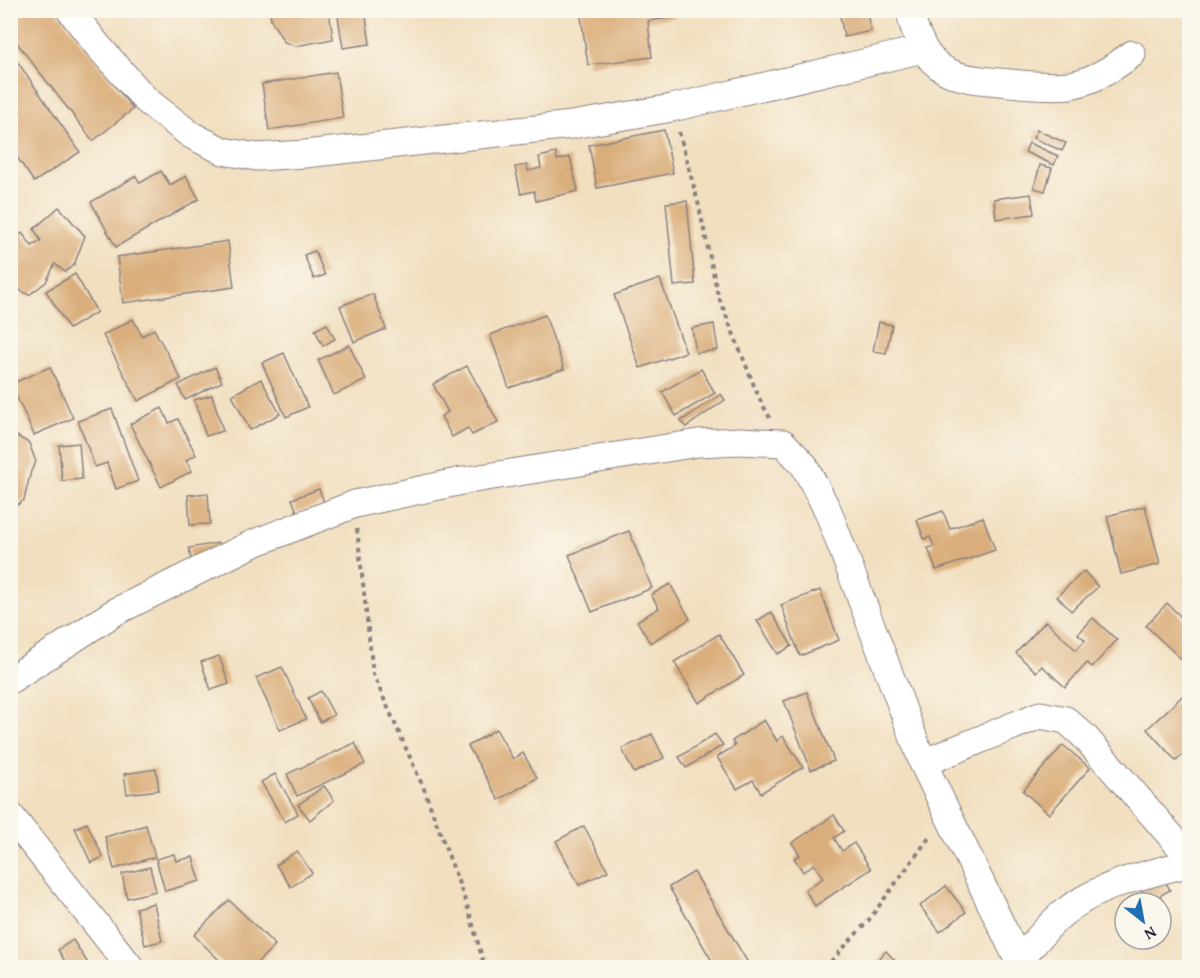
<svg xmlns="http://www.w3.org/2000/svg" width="1200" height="978" viewBox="0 0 1200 978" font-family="'Gentium Book Plus',serif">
  <rect width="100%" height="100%" fill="#fbf7ec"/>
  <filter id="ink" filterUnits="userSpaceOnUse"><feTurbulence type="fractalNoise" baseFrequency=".0167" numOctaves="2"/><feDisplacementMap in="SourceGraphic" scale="12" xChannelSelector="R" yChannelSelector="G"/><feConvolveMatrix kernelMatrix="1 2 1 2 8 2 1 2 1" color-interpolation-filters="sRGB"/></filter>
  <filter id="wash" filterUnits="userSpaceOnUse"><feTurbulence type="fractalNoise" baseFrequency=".008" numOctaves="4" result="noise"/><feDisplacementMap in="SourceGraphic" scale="24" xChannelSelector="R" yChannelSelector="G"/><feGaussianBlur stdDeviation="1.35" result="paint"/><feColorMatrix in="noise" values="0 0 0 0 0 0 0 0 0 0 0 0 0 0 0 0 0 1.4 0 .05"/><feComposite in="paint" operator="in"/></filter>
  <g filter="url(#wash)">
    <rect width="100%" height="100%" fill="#f1dfc0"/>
    <g id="blocks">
      <g fill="#daae7b">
        <path d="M10,10H56L133,109L93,141L10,34Z"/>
        <path d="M270,10H329L333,39L296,46L284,42L271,20Z"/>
        <path d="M337,10H365L370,44L343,48Z"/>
        <path d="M580,10H677L678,17L648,21L652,57L588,65Z"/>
        <path d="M839,10H866L871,31L844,37Z"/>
        <path d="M10,51L80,152L34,182L10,147Z"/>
        <path d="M336,72L343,118L269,130L262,84Z"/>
        <path d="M664,130L673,173L597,188L589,145Z"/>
        <path d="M1037,130L1066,143L1062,151L1033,138Z"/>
        <path d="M1029,143L1058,156L1054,165L1025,152Z"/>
        <path d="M556,153L557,160L570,157L578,191L536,201L534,191L521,194L515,167L527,165L528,171L541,168L539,157Z"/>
        <path d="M1040,165L1052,168L1045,191L1034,188Z"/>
        <path d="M161,171L170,185L186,176L199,199L116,247L91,202L136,176L140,183Z"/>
        <path d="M1031,194L1034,214L996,219L994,199Z"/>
        <path d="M687,201L695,284L674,286L666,203Z"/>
        <path d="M59,207L85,236L74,265L65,272L55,264L46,282L29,295L14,287L10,269V243L22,233L32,246L41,241L34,229Z"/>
        <path d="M228,241L234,287L123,303L117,257Z"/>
        <path d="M315,251L325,275L314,279L304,255Z"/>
        <path d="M75,274L97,312L69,329L46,291Z"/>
        <path d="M660,279L686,352L640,368L614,295Z"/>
        <path d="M373,294L386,329L354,342L340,306Z"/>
        <path d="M545,315L564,369L509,388L490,335Z"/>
        <path d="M133,319L142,336L154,329L181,379L138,401L103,335Z"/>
        <path d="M879,322L892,325L886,353L873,351Z"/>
        <path d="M327,324L335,339L323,346L315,330Z"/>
        <path d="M714,324L718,350L696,353L692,328Z"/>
        <path d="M349,345L366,380L334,395L318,360Z"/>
        <path d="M284,353L308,407L286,417L262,363Z"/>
        <path d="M467,366L498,422L472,435L468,428L452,437L441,416L448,412L433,384Z"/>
        <path d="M50,367L73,418L34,435L11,384Z"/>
        <path d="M215,367L222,382L185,400L178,385Z"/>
        <path d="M701,369L715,393L676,416L662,392Z"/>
        <path d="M261,379L280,414L250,430L232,395Z"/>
        <path d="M721,394L725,400L686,427L681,421Z"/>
        <path d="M212,395L223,431L206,436L194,400Z"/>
        <path d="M162,408L169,423L178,419L196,455L186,460L192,471L161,487L130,424Z"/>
        <path d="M112,409L138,481L116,489L107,463L95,467L78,421Z"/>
        <path d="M10,432L29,443L36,462L31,471L24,500L10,510Z"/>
        <path d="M79,443L82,479L62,481L59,445Z"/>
        <path d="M319,489L324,502L297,512L292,499Z"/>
        <path d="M208,493L210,524L190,525L188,495Z"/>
        <path d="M1145,506L1160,564L1121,574L1107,516Z"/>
        <path d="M943,511L950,529L983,517L995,550L936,570L928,548L934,546L930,537L924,539L917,520Z"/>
        <path d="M629,531L652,588L592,612L569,555Z"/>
        <path d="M218,543L220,555L191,559L189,548Z"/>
        <path d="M1084,571L1098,587L1071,611L1057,596Z"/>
        <path d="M1190,574V602H1188L1185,575Z"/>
        <path d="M670,584L690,619L650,643L637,621L659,608L651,595Z"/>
        <path d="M820,590L839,640L800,656L781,605Z"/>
        <path d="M1167,603L1190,626V648L1180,658L1146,626Z"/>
        <path d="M771,612L792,646L778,654L757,621Z"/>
        <path d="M1093,618L1117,640L1092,667L1087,663L1065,687L1042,666L1036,672L1016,653L1046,621L1076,650L1085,640L1078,634Z"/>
        <path d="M719,634L744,675L699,703L674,662Z"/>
        <path d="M219,656L229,684L211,690L201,662Z"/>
        <path d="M282,667L306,719L280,730L256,678Z"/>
        <path d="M1190,689V749L1176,761L1147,729Z"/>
        <path d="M321,691L334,715L320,722L308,698Z"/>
        <path d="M807,692L834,761L811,770L784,701Z"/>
        <path d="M764,720L777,741L783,736L803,767L761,793L753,780L737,789L717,757L735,746L732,741Z"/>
        <path d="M496,729L513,759L523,753L537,778L499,800L468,746Z"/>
        <path d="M652,734L664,758L634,773L622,749Z"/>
        <path d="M715,734L723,745L686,768L679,757Z"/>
        <path d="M355,743L365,764L297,796L287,774Z"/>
        <path d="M1063,745L1090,768L1049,814L1023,791Z"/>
        <path d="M156,769L159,790L127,794L124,774Z"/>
        <path d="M275,774L298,814L285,822L261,782Z"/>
        <path d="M324,786L334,800L310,820L298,805Z"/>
        <path d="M834,815L844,831L834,838L842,851L854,843L871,869L815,906L805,890L823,878L814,864L803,872L794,858L800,855L792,843Z"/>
        <path d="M87,823L103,857L91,863L75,828Z"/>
        <path d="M146,825L155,857L114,869L105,837Z"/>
        <path d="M584,826L608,871L579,885L556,841Z"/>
        <path d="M297,851L312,873L291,887L276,865Z"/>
        <path d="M174,854L176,861L193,857L200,881L165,891L156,859Z"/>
        <path d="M150,867L156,891L127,898L122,874Z"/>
        <path d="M1160,871L1170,890L1149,902L1138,884Z"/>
        <path d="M694,872L751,968H716L669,887Z"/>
        <path d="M946,886L966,912L940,932L920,906Z"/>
        <path d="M229,900L275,945L252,968H227L194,935Z"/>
        <path d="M154,903L162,941L145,945L136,908Z"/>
        <path d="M73,940L91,968H69L58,950Z"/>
        <path d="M886,951L902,968H880L875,962Z"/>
      </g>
    </g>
  </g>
  <g filter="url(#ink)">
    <use href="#blocks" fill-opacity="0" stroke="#8a807e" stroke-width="1.5"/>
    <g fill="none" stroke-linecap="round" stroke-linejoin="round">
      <g stroke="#8a807e" stroke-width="29">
        <g id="minor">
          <path d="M70,10L98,46L146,100L191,135L223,151L257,157L305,154L572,125L672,108L923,49"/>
          <path d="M911,10C911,22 915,30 920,41C937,81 973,79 1010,83C1029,85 1051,87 1070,85C1094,81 1113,68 1132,54"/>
          <path d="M10,680L115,612L252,544L355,504L462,481L698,443L739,441L783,443L804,465L828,511L923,763L1022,968"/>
          <path d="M923,763L1040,715L1066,720L1084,736L1190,858"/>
          <path d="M10,815L131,968"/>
          <path d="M1018,961C1033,946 1046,927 1062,914C1098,884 1145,875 1190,863"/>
        </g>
      </g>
      <g stroke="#8a807e" stroke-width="4" stroke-dasharray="4.5 4.5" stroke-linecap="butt">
        <path d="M679,132L698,202L718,295L759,398L770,418"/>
        <path d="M357,529L373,674L424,789L469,911L485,968"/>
        <path d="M825,968L868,921L931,835"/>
      </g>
      <use href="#minor" stroke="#fff" stroke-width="27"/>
    </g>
  </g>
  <rect width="1200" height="978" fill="none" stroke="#fbf7ec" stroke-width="36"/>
  <g transform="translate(1143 921) rotate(149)"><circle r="28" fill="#fbf7ec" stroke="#a4a2a5" stroke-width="1.5"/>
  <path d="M0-4.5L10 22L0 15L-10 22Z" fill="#1f6fb2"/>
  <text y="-9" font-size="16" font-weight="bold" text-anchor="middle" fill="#22223b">N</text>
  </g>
</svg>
